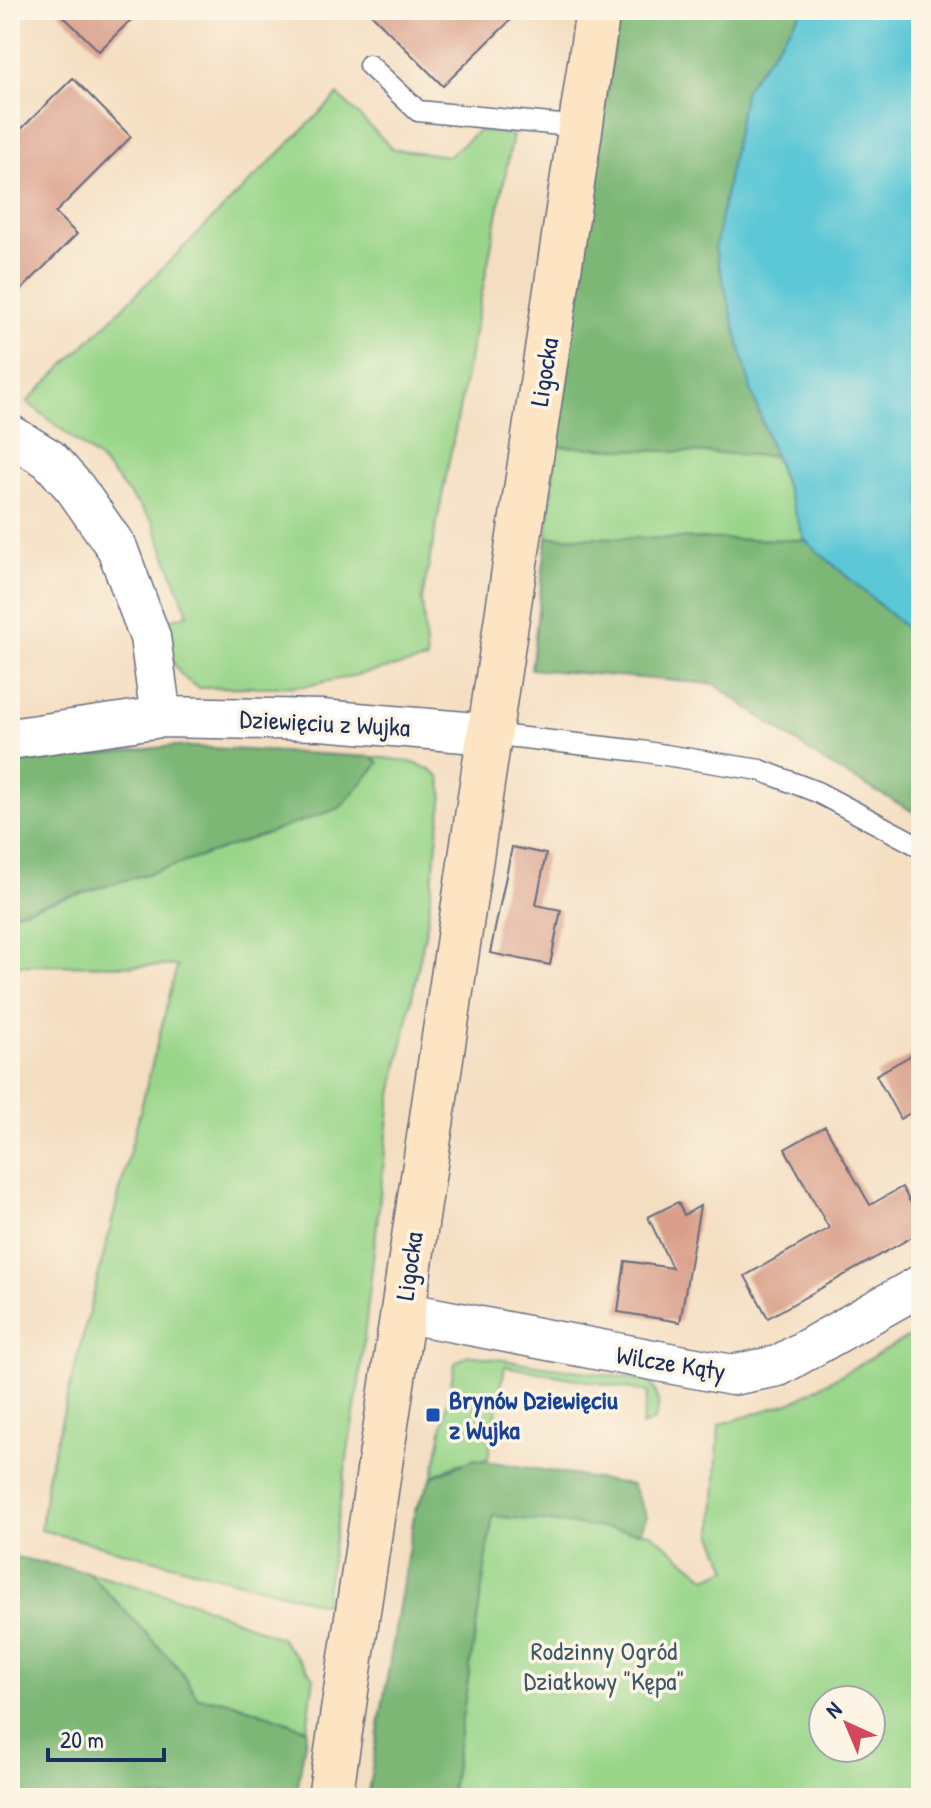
<svg xmlns="http://www.w3.org/2000/svg" width="931" height="1808" viewBox="0 0 931 1808" font-family="'Patrick Hand',sans-serif">
  <rect width="100%" height="100%" fill="#fcf5e5"/>
  <filter id="ink" filterUnits="userSpaceOnUse"><feTurbulence type="fractalNoise" baseFrequency=".0125" numOctaves="2"/><feDisplacementMap in="SourceGraphic" scale="16" xChannelSelector="R" yChannelSelector="G"/><feConvolveMatrix kernelMatrix="1 2 1 2 8 2 1 2 1" color-interpolation-filters="sRGB"/></filter>
  <filter id="wash" filterUnits="userSpaceOnUse"><feTurbulence type="fractalNoise" baseFrequency=".006" numOctaves="4" result="noise"/><feDisplacementMap in="SourceGraphic" scale="32" xChannelSelector="R" yChannelSelector="G"/><feGaussianBlur stdDeviation="1.8" result="paint"/><feColorMatrix in="noise" values="0 0 0 0 0 0 0 0 0 0 0 0 0 0 0 0 0 1.4 0 .05"/><feComposite in="paint" operator="in"/></filter>
  <g filter="url(#wash)">
    <rect width="100%" height="100%" fill="#f4dec1"/>
    <g fill="#9ad68a" stroke="#5a8274" stroke-width="2" fill-rule="evenodd">
      <path d="M338,95L393,149L449,156L479,130L513,135L422,599L427,660L306,686L200,688C171,676 170,650 162,623L188,614L153,522L100,460L27,402Z"/>
      <path d="M556,446L774,456L805,540L547,537Z"/>
      <path d="M373,757C398,760 422,760 440,778L443,794L427,924L391,1100L359,1382L324,1604L41,1530L47,1477L177,966L10,965V914L177,865L378,763Z"/>
      <path d="M921,1330V1798H450L493,1515L651,1533L707,1578L728,1569L713,1535L719,1425L792,1402ZM823,1700H871V1748H823Z"/>
      <path d="M468,1355L648,1381C659,1392 661,1407 654,1421L642,1426L648,1392L505,1366L488,1459L457,1464L433,1476L455,1363Z"/>
      <path d="M88,1572L195,1603L280,1638L314,1677L307,1729L228,1701L198,1698L177,1666Z"/>
    </g>
    <g fill="#7bb776" stroke="#4b736a" stroke-width="2">
      <path d="M619,10H803L745,90L715,249L752,393L774,456L556,446Z"/>
      <path d="M547,537L805,540L921,641V816L827,764L714,684L531,669Z"/>
      <path d="M174,746L373,757L379,763L340,808L177,865L10,914V764Z"/>
      <path d="M475,1459L632,1485L647,1516L640,1532L493,1516L450,1798H367L415,1510L433,1476Z"/>
      <path d="M10,1556L88,1572L177,1666L198,1698L228,1701L307,1729L296,1798H10Z"/>
    </g>
    <path fill="#5cc7d6" stroke="#3c7b9a" stroke-width="2" d="M803,10H921V641L805,540L752,393L715,249L745,89Z"/>
    <g id="blocks">
      <g fill="#d99e88">
        <path d="M57,10H141L99,51Z"/>
        <path d="M367,10H521L443,86Z"/>
        <path d="M73,78L131,137L55,213L77,234L10,301V140Z"/>
        <path d="M512,847L546,854L536,905L561,910L550,965L490,953Z"/>
        <path d="M921,1050V1107L900,1119L876,1075Z"/>
        <path d="M825,1126L870,1205L902,1187L921,1222V1232L768,1318L745,1276L829,1228L785,1149Z"/>
        <path d="M678,1202L684,1215L700,1206L680,1322L618,1312L625,1261L672,1268L648,1217Z"/>
      </g>
    </g>
  </g>
  <g filter="url(#ink)">
    <use href="#blocks" fill-opacity="0" stroke="#676c81" stroke-width="2"/>
    <g fill="none" stroke-linecap="round" stroke-linejoin="round">
      <g stroke="#676c81" stroke-width="23">
        <g id="lane">
          <path d="M369,65L418,111L581,127"/>
          <path d="M489,734L640,751L760,770L817,792L921,847"/>
        </g>
      </g>
      <g stroke="#676c81" stroke-width="43">
        <g id="street">
          <path d="M10,435L49,459L75,488L117,548L150,637L161,717"/>
          <path d="M10,739L161,717L321,720L489,734"/>
          <path d="M402,1312L732,1375L778,1366L921,1285"/>
        </g>
      </g>
      <g stroke="#676c81" stroke-width="47">
        <path id="secondary" d="M330,1798L598,10"/>
      </g>
      <use href="#lane" stroke="#fff" stroke-width="20"/>
      <use href="#street" stroke="#fff" stroke-width="40"/>
      <use href="#secondary" stroke="#fde5c4" stroke-width="44"/>
    </g>
  </g>
  <rect fill="#1a4fb4" stroke="#fcf5e5" stroke-width="3" x="425" y="1407" width="16" height="16" rx="4"/>
  <g text-anchor="middle" stroke-width="7" stroke-linejoin="round" paint-order="stroke">
    <g font-size="26" fill="#1b2f5e" stroke="#fcf5e5">
      <text transform="translate(544 372) rotate(-81)" y="9">Ligocka</text>
      <text transform="translate(325 723) rotate(3)" y="9">Dziewięciu z Wujka</text>
      <text transform="translate(409 1266) rotate(-82)" y="9">Ligocka</text>
      <text transform="translate(671 1363) rotate(9)" y="9">Wilcze Kąty</text>
    </g>
    <g font-size="26" font-weight="bold" fill="#164399" stroke="#fcf5e5" text-anchor="start">
      <text x="449" y="1409">Brynów Dziewięciu<tspan x="449" dy="30">z Wujka</tspan></text>
    </g>
    <g font-size="26" fill="#3b5969" stroke="#fcf5e5">
      <text x="604" y="1660">Rodzinny Ogród<tspan x="604" dy="30">Działkowy "Kępa"</tspan></text>
    </g>
  </g>
  <rect width="931" height="1808" fill="none" stroke="#fcf5e5" stroke-width="40"/>
  <g transform="translate(847 1724) rotate(316)"><circle r="38" fill="#fcf5e5" stroke="#a2a6af" stroke-width="2"/>
  <path d="M0-6L14 30L0 20L-14 30Z" fill="#d1495b"/>
  <text y="-12" font-size="22" font-weight="bold" text-anchor="middle" fill="#1b2f5e">N</text>
  </g>
  <path d="M48 1748v12h116v-12" fill="none" stroke="#1b2f5e" stroke-width="4"/>
  <text x="60" y="1748" font-size="24" fill="#1b2f5e" stroke="#fcf5e5" stroke-width="6" paint-order="stroke">20 m</text>
</svg>
